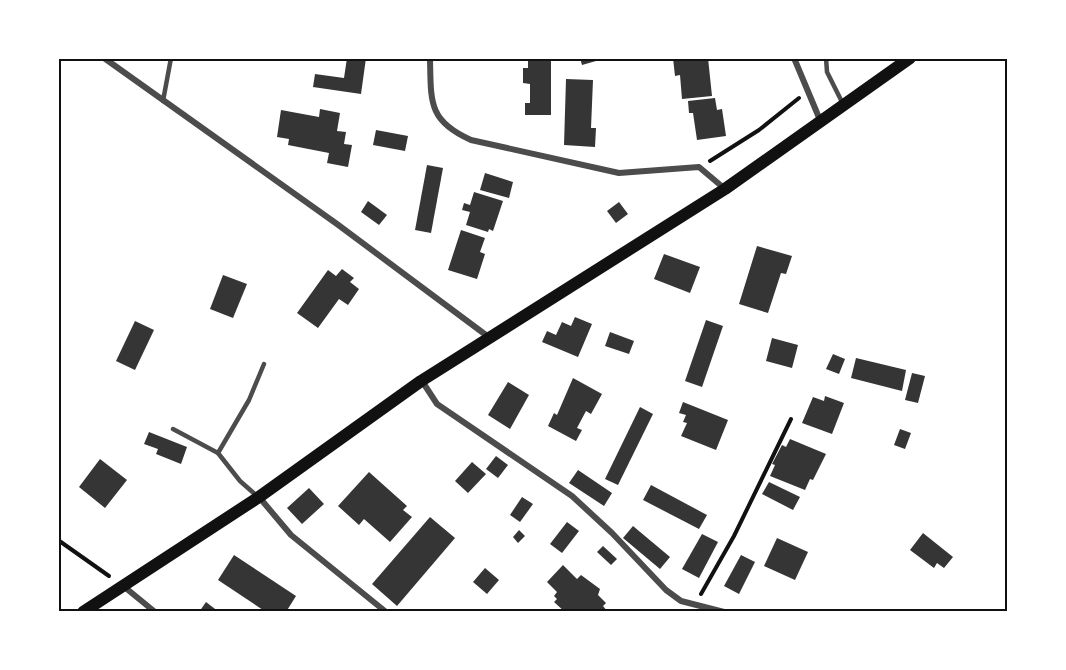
<svg xmlns="http://www.w3.org/2000/svg" width="1066" height="670" viewBox="0 0 1066 670" font-family="Lato,sans-serif">
  <rect width="100%" height="100%" fill="#fff"/>
  <g fill="#353535">
    <path d="M347,58H366L361,94L313,87L315,74L344,78Z"/>
    <path d="M528,58H551V115H525V103H530V84L523,83V68H528Z"/>
    <path d="M580,58H603V59L582,65Z"/>
    <path d="M673,58H708L712,96L682,99L680,75L675,76Z"/>
    <path d="M566,79L593,80L591,128H596L595,147L564,145Z"/>
    <path d="M715,98L717,110L722,109L726,136L697,140L693,113H689L688,101Z"/>
    <path d="M320,109L340,113L337,131L346,132L344,144L352,145L348,167L327,163L329,153L288,145L289,139L277,137L281,110L319,117Z"/>
    <path d="M376,130L408,136L405,151L373,145Z"/>
    <path d="M427,165L443,168L431,233L415,230Z"/>
    <path d="M485,173L513,182L509,198L480,190Z"/>
    <path d="M474,192L503,201L493,231L489,229L488,232L466,225L470,212L462,210L464,203L470,205Z"/>
    <path d="M368,201L387,215L379,225L361,212Z"/>
    <path d="M619,202L628,214L616,223L607,211Z"/>
    <path d="M461,230L485,238L480,252L485,254L477,279L448,270Z"/>
    <path d="M757,246L792,256L786,274L781,273L768,313L739,304Z"/>
    <path d="M664,254L700,267L690,293L654,279Z"/>
    <path d="M342,269L354,278L350,282L359,289L348,305L339,299L318,328L297,313L328,270L336,276Z"/>
    <path d="M223,275L247,284L233,318L210,309Z"/>
    <path d="M575,317L592,324L578,357L542,342L547,331L556,335L562,322L571,326Z"/>
    <path d="M706,320L723,326L702,387L685,381Z"/>
    <path d="M135,321L154,330L135,370L116,361Z"/>
    <path d="M610,332L634,341L629,354L605,346Z"/>
    <path d="M772,338L798,345L792,368L766,361Z"/>
    <path d="M833,354L845,359L839,374L826,369Z"/>
    <path d="M856,358L906,370L902,391L851,378Z"/>
    <path d="M912,373L925,376L918,403L905,400Z"/>
    <path d="M573,378L602,394L591,414L586,411L577,428L582,430L576,441L548,426L554,413L557,415Z"/>
    <path d="M508,382L529,395L510,429L488,415Z"/>
    <path d="M825,396L844,403L832,434L802,423L813,397L824,401Z"/>
    <path d="M683,402L728,420L716,450L681,436L687,423L683,422L686,415L679,413Z"/>
    <path d="M640,407L653,414L618,485L605,479Z"/>
    <path d="M900,429L911,433L905,449L894,445Z"/>
    <path d="M149,432L187,447L181,464L156,454L158,449L144,444Z"/>
    <path d="M790,439L826,454L813,480L810,479L805,490L770,476L775,465L772,464L782,445L786,447Z"/>
    <path d="M496,456L508,465L498,478L486,469Z"/>
    <path d="M100,459L127,480L105,508L79,487Z"/>
    <path d="M472,462L486,474L468,493L455,481Z"/>
    <path d="M578,470L612,493L604,506L569,483Z"/>
    <path d="M369,472L407,506L403,510L412,517L390,542L364,519L359,525L338,506Z"/>
    <path d="M769,482L800,497L793,510L762,494Z"/>
    <path d="M651,485L707,515L699,529L643,500Z"/>
    <path d="M309,488L324,504L302,524L287,508Z"/>
    <path d="M522,497L533,504L520,522L510,515Z"/>
    <path d="M430,517L455,538L397,606L372,584Z"/>
    <path d="M567,522L579,531L562,553L550,544Z"/>
    <path d="M633,526L670,557L660,569L623,538Z"/>
    <path d="M519,530L525,536L518,543L513,537Z"/>
    <path d="M923,533L953,557L944,568L937,563L934,568L910,550Z"/>
    <path d="M702,534L718,542L699,578L682,569Z"/>
    <path d="M777,538L808,552L795,580L764,566Z"/>
    <path d="M603,546L617,559L611,565L597,552Z"/>
    <path d="M234,555L296,596L286,612H266L218,580Z"/>
    <path d="M741,555L755,562L739,594L724,586Z"/>
    <path d="M563,565L577,579L581,575L600,589L598,595L606,603L603,606L608,612H565L554,602L557,599L554,596L557,592L547,582Z"/>
    <path d="M485,568L499,580L487,594L473,582Z"/>
    <path d="M206,602L219,612H199Z"/>
  </g>
  <g fill="none" stroke-linecap="round" stroke-linejoin="round">
    <g stroke="#111" stroke-width="4">
      <path d="M710,161L759,130L799,98"/>
      <path d="M58,540L109,576"/>
      <path d="M701,594L734,536L791,419"/>
    </g>
    <g stroke="#4c4c4c" stroke-width="4.5">
      <path d="M826,58L827,72L843,104"/>
      <path d="M163,101L171,58"/>
      <path d="M173,429L218,453L240,481L257,496"/>
      <path d="M218,453L249,400L264,364"/>
    </g>
    <g stroke="#4c4c4c" stroke-width="6">
      <path d="M104,58L337,224L490,338"/>
      <path d="M430,58C431,102 428,121 471,140L619,173L699,167L725,189"/>
      <path d="M794,58L820,120"/>
      <path d="M422,381L437,404L572,496L612,533L666,590L681,601L724,612"/>
      <path d="M259,497L291,535L386,612"/>
      <path d="M122,585L155,612"/>
    </g>
    <path stroke="#111" stroke-width="12" d="M83,612L259,497L421,381L725,189L910,58"/>
  </g>
  <rect width="1066" height="670" fill="none" stroke="#ffffff" stroke-width="120"/>
  <rect x="60" y="60" width="946" height="550" fill="none" stroke="#111" stroke-width="2"/>
</svg>
